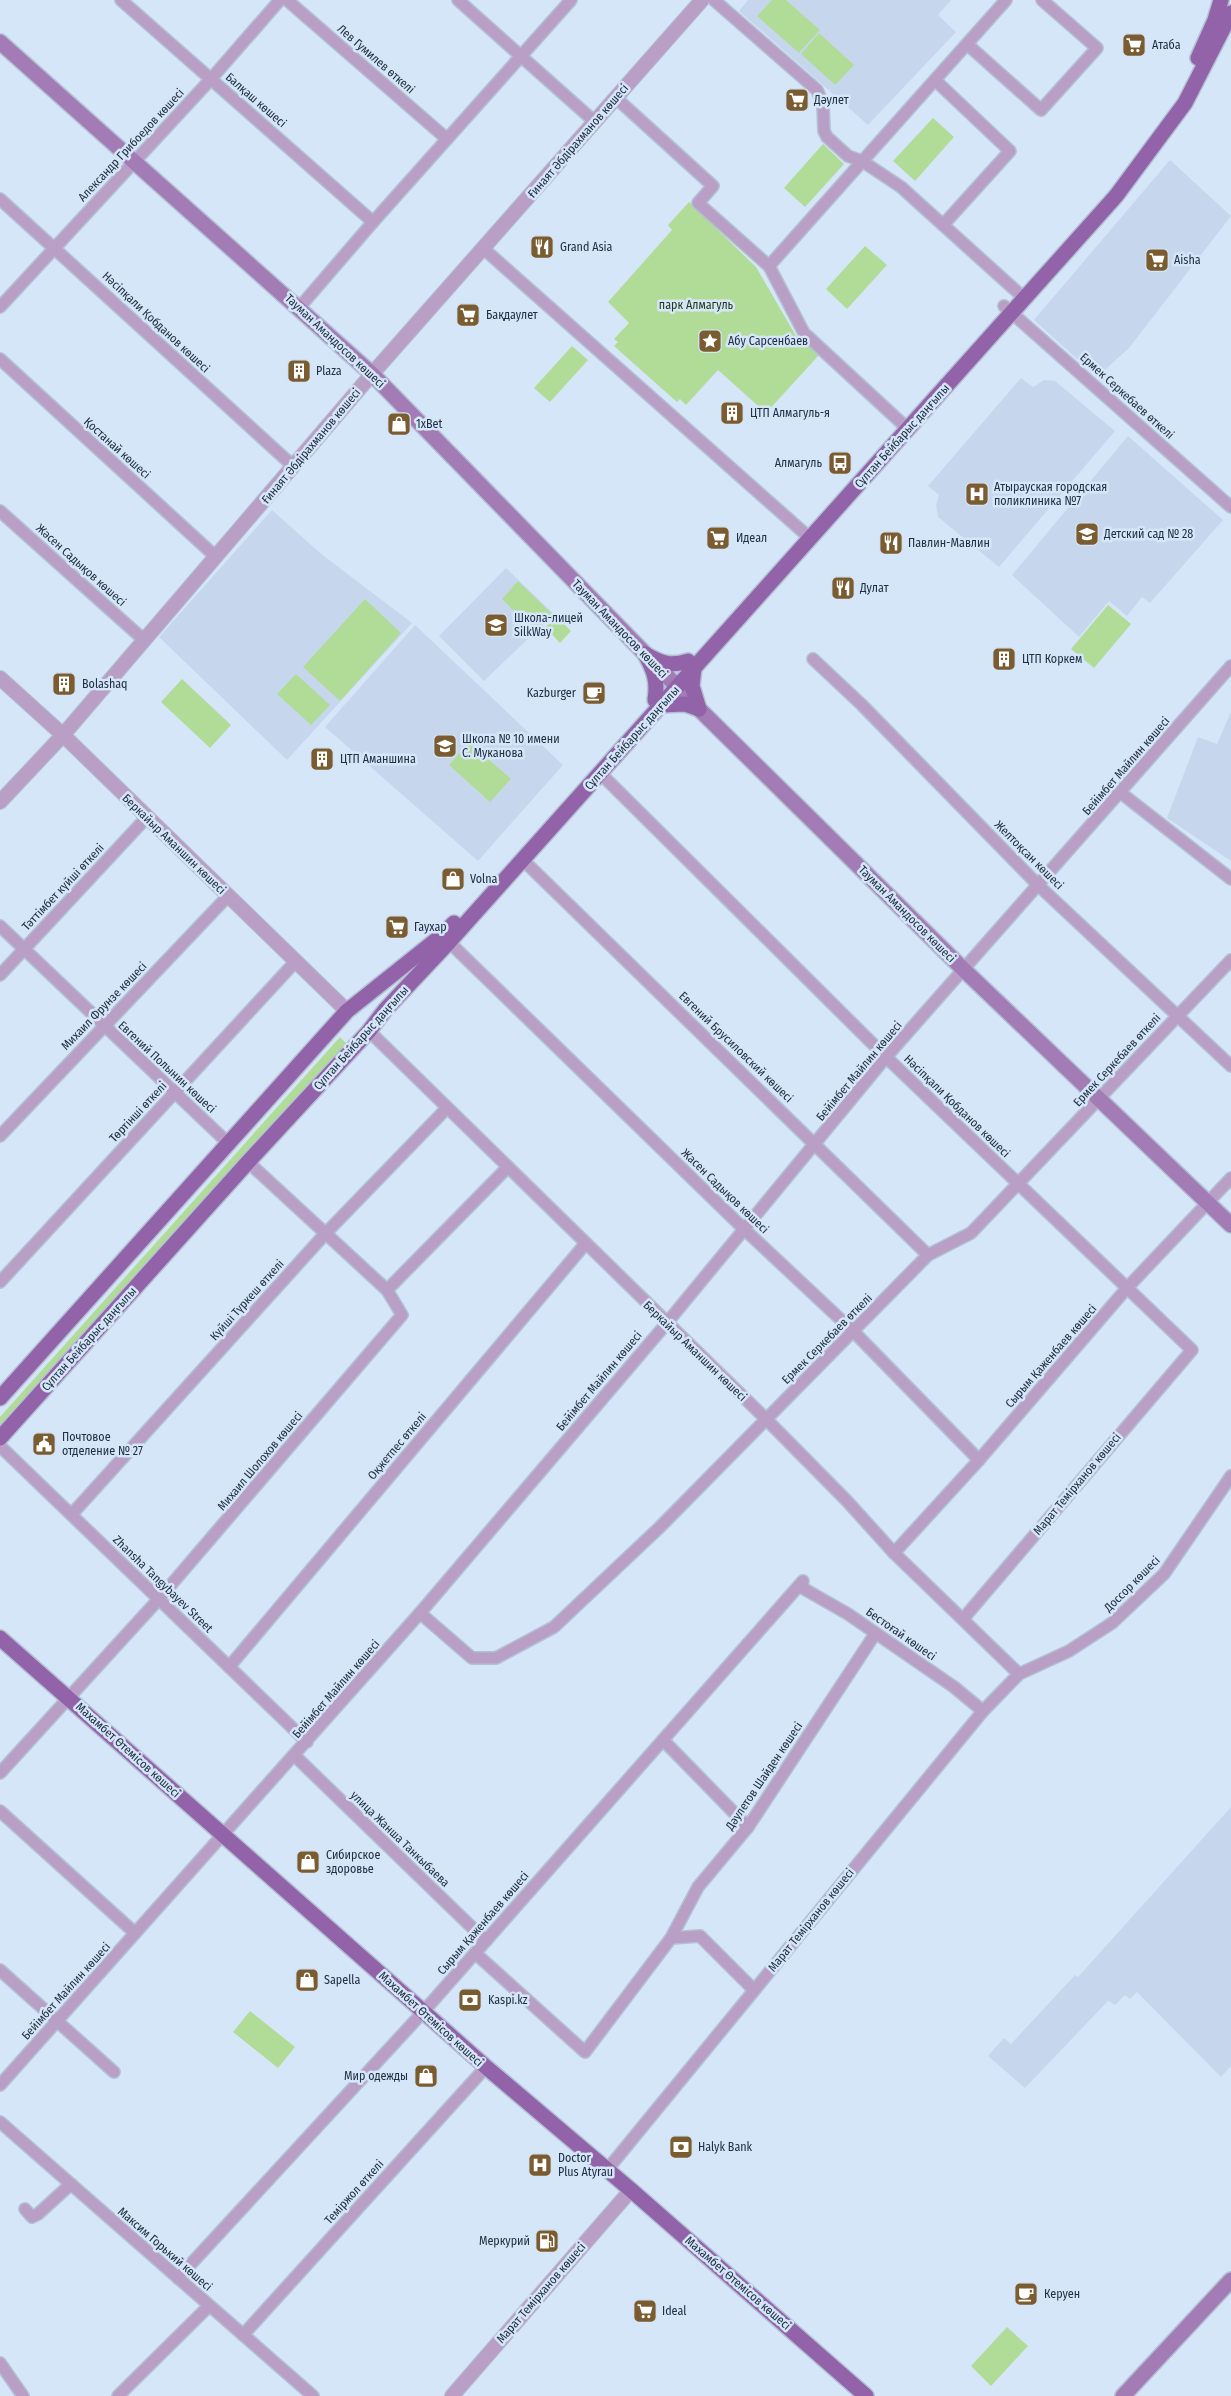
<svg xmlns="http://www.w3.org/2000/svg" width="1231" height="2396" viewBox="0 0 1231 2396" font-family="'Fira Sans Condensed',sans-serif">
  <rect width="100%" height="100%" fill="#d6e6f9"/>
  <g fill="#c6d7ed">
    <path d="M748,0H951L938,15L956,32L868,125L739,11Z"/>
    <path d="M1170,160L1231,216L1129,348L1097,377L1034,320Z"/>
    <path d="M1021,378L1033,387L1044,380L1055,381L1115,431L999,567L938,517L936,505L939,495L928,486Z"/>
    <path d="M1128,436L1223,520L1150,603L1142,597L1127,616L1109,601L1079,637L1012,575Z"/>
    <path d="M272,510L320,553L412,623L287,760L159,637Z"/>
    <path d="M506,568L554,614L484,681L439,636Z"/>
    <path d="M415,625L563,765L478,861L325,727Z"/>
    <path d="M1231,712V861L1167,818L1198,737L1217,744Z"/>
    <path d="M1231,1807V2066L1221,2077L1137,1992L1130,1999L1125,1995L1115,2005L1108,2001L1025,2088L988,2056L1004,2038L1011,2044L1075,1975L1078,1977Z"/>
  </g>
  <g fill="#b1dc98">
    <path d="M772,0H786L820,30L799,53L757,16Z"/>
    <path d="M819,33L854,65L835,85L801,54Z"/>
    <path d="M933,118L954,137L915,181L893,161Z"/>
    <path d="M823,144L844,164L805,207L784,188Z"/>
    <path d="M689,202L756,267L796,336L819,355L766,413L718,370L686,405L680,399L677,402L614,346L618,342L614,339L629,323L608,302L672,230L668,225Z"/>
    <path d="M865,246L887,265L847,309L826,289Z"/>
    <path d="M572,346L588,360L550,402L534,388Z"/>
    <path d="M518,581L552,614L535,632L502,599Z"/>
    <path d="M365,599L401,633L340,701L303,667Z"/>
    <path d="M1108,605L1131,624L1094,668L1071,649Z"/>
    <path d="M558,618L571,631L560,643L545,627Z"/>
    <path d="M296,674L330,705L311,725L277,694Z"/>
    <path d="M182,679L231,725L210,748L161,702Z"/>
    <path d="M469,742L511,779L490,802L449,765Z"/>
    <path d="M340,1037L347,1044L0,1432V1417Z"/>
    <path d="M250,2011L295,2047L278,2068L233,2032Z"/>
    <path d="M1007,2327L1028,2346L991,2386L971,2366Z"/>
  </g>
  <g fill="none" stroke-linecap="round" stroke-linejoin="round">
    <g stroke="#b2c1d4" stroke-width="14">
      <g id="minor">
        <path d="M121,0L373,222"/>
        <path d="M287,0L447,139"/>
        <path d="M458,0L595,122"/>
        <path d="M714,0L817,90L823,104L824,131L827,137L848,156L862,161L901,187L1025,299"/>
        <path d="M968,45L1041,110L1097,48L1042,0"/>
        <path d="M936,81L1010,151L943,225"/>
        <path d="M616,98L713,186L698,203L769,266L804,333L908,429"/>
        <path d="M0,199L293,466"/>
        <path d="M484,249L811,539"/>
        <path d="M769,266L1006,0"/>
        <path d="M1004,306L1231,507"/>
        <path d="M0,307L211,79L280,0"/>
        <path d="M299,308L373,222L571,0"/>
        <path d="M0,359L216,557"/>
        <path d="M0,511L144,640"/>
        <path d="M813,659L862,705L1039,886L1231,1066"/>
        <path d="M600,773L886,1057L1192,1350L963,1619"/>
        <path d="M1121,793L1231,879"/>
        <path d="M523,860L928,1255"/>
        <path d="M0,926L229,1144"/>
        <path d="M449,942L743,1228L854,1332L979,1460"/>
        <path d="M0,975L147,817"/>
        <path d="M369,1031L766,1419L847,1501L894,1553L1019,1674"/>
        <path d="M0,1136L228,896"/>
        <path d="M248,1162L387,1290"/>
        <path d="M0,1282L296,961"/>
        <path d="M0,1446L307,1742"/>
        <path d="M72,1514L325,1234L447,1108"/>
        <path d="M894,1553L979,1460L1127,1288L1231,1178"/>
        <path d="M799,1586L848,1614L954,1687L983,1711"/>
        <path d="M420,1613L472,1658H496L554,1627L660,1527L928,1255L971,1233L1231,960"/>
        <path d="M229,1667L586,1243"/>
        <path d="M663,1740L748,1827"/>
        <path d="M295,1756L486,1941"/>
        <path d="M0,1773L158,1600L402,1315L387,1290L508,1167"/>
        <path d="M0,1811L135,1933"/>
        <path d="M671,1938L700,1936L754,1990"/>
        <path d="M475,1953L585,2052L671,1938L698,1887L748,1827L875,1634"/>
        <path d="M0,1970L114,2072"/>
        <path d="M0,2085L420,1613L666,1324L886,1057L1231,666"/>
        <path d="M0,2122L313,2396"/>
        <path d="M607,2170L983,1711L1019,1674L1069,1651L1112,1623L1164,1574L1231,1476"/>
        <path d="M25,2209L32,2217L38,2214L71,2184"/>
        <path d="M178,2278L424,2011L803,1581"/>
        <path d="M243,2335L486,2067"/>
        <path d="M0,2363L23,2396"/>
        <path d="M118,2396L209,2306"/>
      </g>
    </g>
    <g stroke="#b2c1d4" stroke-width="16">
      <g id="tertiary">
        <path d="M0,678L63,735L347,1011"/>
        <path d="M0,802L63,735L372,374L702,0"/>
        <path d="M452,2396L631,2190"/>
      </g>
    </g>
    <g stroke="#b2c1d4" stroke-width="18">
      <g id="secondary">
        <path d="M0,42L372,374L699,709L963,969L1231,1225"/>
        <path d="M1123,2396L1231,2280"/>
      </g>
    </g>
    <g stroke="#b2c1d4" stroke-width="18">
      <g id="primary">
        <path d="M1198,58L1215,20L1221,0"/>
        <path d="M645,654C654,670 658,681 655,700"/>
        <path d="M645,654C661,663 670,667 688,661"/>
        <path d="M694,668L692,686L699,709"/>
        <path d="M661,705L685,704L699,709"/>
        <path d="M0,1398L347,1011L441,936L454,923"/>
        <path d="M0,1438L248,1162L369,1031L385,1010L449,942L1116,196L1185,103L1231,13"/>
        <path d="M0,1638L486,2067L631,2190L866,2396"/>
      </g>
    </g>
    <use href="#minor" stroke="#b99fc5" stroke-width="11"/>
    <use href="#tertiary" stroke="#b99fc5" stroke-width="14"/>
    <use href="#secondary" stroke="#a37cb5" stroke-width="15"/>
    <use href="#primary" stroke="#9263a9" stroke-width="15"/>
  </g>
  <defs>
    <g id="supermarket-square" transform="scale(1.25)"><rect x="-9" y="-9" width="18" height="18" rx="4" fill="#7b5c31" stroke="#d6e6f9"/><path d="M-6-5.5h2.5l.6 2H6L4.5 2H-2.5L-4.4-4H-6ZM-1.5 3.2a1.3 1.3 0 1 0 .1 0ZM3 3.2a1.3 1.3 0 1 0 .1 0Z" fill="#fff"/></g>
    <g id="restaurant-square" transform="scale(1.25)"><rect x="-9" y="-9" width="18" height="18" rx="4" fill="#7b5c31" stroke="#d6e6f9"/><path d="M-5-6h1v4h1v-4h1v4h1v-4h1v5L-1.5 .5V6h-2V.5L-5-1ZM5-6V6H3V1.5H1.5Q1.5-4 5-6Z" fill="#fff"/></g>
    <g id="sight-square" transform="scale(1.25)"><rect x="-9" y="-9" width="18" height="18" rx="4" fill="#7b5c31" stroke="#d6e6f9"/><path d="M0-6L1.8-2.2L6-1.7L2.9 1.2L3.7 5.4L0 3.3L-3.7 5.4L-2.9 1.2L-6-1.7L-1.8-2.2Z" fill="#fff"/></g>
    <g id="building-square" transform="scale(1.25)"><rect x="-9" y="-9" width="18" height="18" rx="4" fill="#7b5c31" stroke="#d6e6f9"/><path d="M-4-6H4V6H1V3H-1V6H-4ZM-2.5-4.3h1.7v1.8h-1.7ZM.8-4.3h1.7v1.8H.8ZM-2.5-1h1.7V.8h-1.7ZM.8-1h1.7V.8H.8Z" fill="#fff"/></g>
    <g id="shop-square" transform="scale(1.25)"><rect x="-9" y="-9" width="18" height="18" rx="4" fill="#7b5c31" stroke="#d6e6f9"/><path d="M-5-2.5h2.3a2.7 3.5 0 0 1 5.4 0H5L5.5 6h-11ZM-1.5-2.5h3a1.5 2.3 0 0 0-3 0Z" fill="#fff"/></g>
    <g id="bus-square" transform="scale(1.25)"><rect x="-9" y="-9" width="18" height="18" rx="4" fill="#7b5c31" stroke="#d6e6f9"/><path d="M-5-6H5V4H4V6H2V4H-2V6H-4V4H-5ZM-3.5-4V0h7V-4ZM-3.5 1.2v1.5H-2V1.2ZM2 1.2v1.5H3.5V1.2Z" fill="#fff"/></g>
    <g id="hospital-square" transform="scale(1.25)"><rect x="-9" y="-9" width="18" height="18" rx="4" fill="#7b5c31" stroke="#d6e6f9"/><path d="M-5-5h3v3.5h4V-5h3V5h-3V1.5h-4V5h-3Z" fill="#fff"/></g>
    <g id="school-square" transform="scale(1.25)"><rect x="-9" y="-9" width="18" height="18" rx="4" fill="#7b5c31" stroke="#d6e6f9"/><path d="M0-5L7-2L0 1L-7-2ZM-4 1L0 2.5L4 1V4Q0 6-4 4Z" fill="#fff"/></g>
    <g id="cafe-square" transform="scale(1.25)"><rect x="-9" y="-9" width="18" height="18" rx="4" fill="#7b5c31" stroke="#d6e6f9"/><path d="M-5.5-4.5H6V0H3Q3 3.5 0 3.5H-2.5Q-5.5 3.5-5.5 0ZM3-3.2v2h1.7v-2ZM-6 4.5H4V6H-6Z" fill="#fff"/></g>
    <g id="civic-square" transform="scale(1.25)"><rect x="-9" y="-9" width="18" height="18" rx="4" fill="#7b5c31" stroke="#d6e6f9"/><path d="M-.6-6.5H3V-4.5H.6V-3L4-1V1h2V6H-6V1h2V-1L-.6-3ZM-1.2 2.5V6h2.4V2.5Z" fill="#fff"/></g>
    <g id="bank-square" transform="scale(1.25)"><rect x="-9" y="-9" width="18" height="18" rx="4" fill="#7b5c31" stroke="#d6e6f9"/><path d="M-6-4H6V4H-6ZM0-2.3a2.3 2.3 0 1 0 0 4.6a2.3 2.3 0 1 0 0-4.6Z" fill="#fff"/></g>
    <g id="fuel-square" transform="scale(1.25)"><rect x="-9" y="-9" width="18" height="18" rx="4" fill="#7b5c31" stroke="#d6e6f9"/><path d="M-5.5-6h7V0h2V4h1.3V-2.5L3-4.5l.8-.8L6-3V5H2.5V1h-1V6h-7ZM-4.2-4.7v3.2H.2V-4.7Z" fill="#fff"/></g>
  </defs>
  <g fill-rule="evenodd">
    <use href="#supermarket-square" x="1134" y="45"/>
    <use href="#supermarket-square" x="797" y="100"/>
    <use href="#restaurant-square" x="542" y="247"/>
    <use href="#supermarket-square" x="1157" y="260"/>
    <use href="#supermarket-square" x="468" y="315"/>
    <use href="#sight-square" x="710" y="341"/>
    <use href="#building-square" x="299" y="371"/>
    <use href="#building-square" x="732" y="413"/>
    <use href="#shop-square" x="399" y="424"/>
    <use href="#bus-square" x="840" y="463"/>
    <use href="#hospital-square" x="977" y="494"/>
    <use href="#school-square" x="1087" y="534"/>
    <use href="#supermarket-square" x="718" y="538"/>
    <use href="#restaurant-square" x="891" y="543"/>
    <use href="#restaurant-square" x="843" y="588"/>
    <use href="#school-square" x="496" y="625"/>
    <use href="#building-square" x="1004" y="659"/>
    <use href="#building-square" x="64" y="684"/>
    <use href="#cafe-square" x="594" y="693"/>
    <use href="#school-square" x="445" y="746"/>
    <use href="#building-square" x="322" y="759"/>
    <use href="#shop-square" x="453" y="879"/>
    <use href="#supermarket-square" x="397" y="927"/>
    <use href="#civic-square" x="44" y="1444"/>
    <use href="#shop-square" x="308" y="1862"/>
    <use href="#shop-square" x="307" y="1980"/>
    <use href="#bank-square" x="470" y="2000"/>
    <use href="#shop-square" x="426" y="2076"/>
    <use href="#bank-square" x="681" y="2147"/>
    <use href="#hospital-square" x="540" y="2165"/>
    <use href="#fuel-square" x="547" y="2241"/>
    <use href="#cafe-square" x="1026" y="2294"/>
    <use href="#supermarket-square" x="645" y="2311"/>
  </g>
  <g text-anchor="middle" stroke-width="5" stroke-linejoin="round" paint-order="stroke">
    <g font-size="12" fill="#202f42" stroke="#d6e6f9" text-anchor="start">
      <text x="1152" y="49">Атаба</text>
      <text x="814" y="104">Дәулет</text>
      <text x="560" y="251">Grand Asia</text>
      <text x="1174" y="264">Aisha</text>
      <text x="486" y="319">Бақдаулет</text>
      <text x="728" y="345">Абу Сарсенбаев</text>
      <text x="316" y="375">Plaza</text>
      <text x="750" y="417">ЦТП Алмагуль-я</text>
      <text x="416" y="428">1xBet</text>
      <text x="822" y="467" text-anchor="end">Алмагуль</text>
      <text x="994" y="491">Атырауская городская<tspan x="994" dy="14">поликлиника №7</tspan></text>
      <text x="1104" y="538">Детский сад № 28</text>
      <text x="736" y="542">Идеал</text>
      <text x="908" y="547">Павлин-Мавлин</text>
      <text x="860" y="592">Дулат</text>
      <text x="514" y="622">Школа-лицей<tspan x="514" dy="14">SilkWay</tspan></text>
      <text x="1022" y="663">ЦТП Коркем</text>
      <text x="82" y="688">Bolashaq</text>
      <text x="576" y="697" text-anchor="end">Kazburger</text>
      <text x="462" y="743">Школа № 10 имени<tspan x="462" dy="14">С. Муканова</tspan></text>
      <text x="340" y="763">ЦТП Аманшина</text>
      <text x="470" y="883">Volna</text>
      <text x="414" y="931">Гаухар</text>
      <text x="62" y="1441">Почтовое<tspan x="62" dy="14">отделение № 27</tspan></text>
      <text x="326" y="1859">Сибирское<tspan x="326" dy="14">здоровье</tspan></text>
      <text x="324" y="1984">Sapella</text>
      <text x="488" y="2004">Kaspi.kz</text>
      <text x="408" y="2080" text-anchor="end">Мир одежды</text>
      <text x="698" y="2151">Halyk Bank</text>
      <text x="558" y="2162">Doctor<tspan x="558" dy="14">Plus Atyrau</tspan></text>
      <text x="530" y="2245" text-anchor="end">Меркурий</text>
      <text x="1044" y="2298">Керуен</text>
      <text x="662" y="2315">Ideal</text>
    </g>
    <g font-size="12" fill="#202f42" stroke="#d6e6f9">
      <text transform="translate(376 59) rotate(41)" y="4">Лев Гумилев өткелі</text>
      <text transform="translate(256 100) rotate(41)" y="4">Балқаш көшесі</text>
      <text transform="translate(578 141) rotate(-49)" y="4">Ғинаят Әбдірахманов көшесі</text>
      <text transform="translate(131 145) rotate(-47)" y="4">Александр Грибоедов көшесі</text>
      <text transform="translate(156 322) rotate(43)" y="4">Нәсіпқали Қобданов көшесі</text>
      <text transform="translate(335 341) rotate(43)" y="4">Тауман Амандосов көшесі</text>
      <text transform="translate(1127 396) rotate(42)" y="4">Ермек Серкебаев өткелі</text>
      <text transform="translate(902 436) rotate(-48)" y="4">Сұлтан Бейбарыс даңғылы</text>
      <text transform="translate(311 446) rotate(-50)" y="4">Ғинаят Әбдірахманов көшесі</text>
      <text transform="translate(117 448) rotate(42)" y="4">Қостанай көшесі</text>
      <text transform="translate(81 565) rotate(42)" y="4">Жәсен Садықов көшесі</text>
      <text transform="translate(620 629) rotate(46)" y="4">Тауман Амандосов көшесі</text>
      <text transform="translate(632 738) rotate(-48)" y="4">Сұлтан Бейбарыс даңғылы</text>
      <text transform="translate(1126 766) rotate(-49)" y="4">Бейімбет Майлин көшесі</text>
      <text transform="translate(174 844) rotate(44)" y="4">Беркайыр Аманшин көшесі</text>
      <text transform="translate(1029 855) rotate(45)" y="4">Желтоқсан көшесі</text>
      <text transform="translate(63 887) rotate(-47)" y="4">Тәттімбет күйші өткелі</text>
      <text transform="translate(907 914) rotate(45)" y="4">Тауман Амандосов көшесі</text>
      <text transform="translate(104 1006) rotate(-46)" y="4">Михаил Фрунзе көшесі</text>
      <text transform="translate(361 1038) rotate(-48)" y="4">Сұлтан Бейбарыс даңғылы</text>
      <text transform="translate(736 1047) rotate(44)" y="4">Евгений Брусиловский көшесі</text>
      <text transform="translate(1117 1060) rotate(-47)" y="4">Ермек Серкебаев өткелі</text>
      <text transform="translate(167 1067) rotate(43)" y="4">Евгений Полынин көшесі</text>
      <text transform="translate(859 1071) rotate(-50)" y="4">Бейімбет Майлин көшесі</text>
      <text transform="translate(957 1106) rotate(44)" y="4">Нәсіпқали Қобданов көшесі</text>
      <text transform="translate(138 1112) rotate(-47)" y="4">Төртінші өткелі</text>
      <text transform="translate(725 1191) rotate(44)" y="4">Жасен Садықов көшесі</text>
      <text transform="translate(247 1300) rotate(-48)" y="4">Күйші Түркеш өткелі</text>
      <text transform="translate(89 1339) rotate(-48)" y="4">Сұлтан Бейбарыс даңғылы</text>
      <text transform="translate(827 1339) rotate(-45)" y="4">Ермек Серкебаев өткелі</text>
      <text transform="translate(695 1351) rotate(44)" y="4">Беркайыр Аманшин көшесі</text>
      <text transform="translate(1051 1356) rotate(-49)" y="4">Сырым Қаженбаев көшесі</text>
      <text transform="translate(599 1381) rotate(-50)" y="4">Бейімбет Майлин көшесі</text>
      <text transform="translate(397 1446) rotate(-50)" y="4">Оқжетпес өткелі</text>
      <text transform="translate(260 1461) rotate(-50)" y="4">Михаил Шолохов көшесі</text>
      <text transform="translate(1077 1484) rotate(-50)" y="4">Марат Темірханов көшесі</text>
      <text transform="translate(163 1584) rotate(44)" y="4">Zhansha Tangybayev Street</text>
      <text transform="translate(1132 1584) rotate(-45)" y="4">Доссор көшесі</text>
      <text transform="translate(901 1634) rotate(35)" y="4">Бестоғай көшесі</text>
      <text transform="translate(336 1689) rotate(-49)" y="4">Бейімбет Майлин көшесі</text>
      <text transform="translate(128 1750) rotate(42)" y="4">Махамбет Өтемісов көшесі</text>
      <text transform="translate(764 1776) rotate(-56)" y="4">Дәулетов Шайден көшесі</text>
      <text transform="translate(400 1839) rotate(44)" y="4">улица Жанша Танкыбаева</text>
      <text transform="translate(811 1920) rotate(-51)" y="4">Марат Темірханов көшесі</text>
      <text transform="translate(483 1923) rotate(-49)" y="4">Сырым Қаженбаев көшесі</text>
      <text transform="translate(66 1991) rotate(-48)" y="4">Бейімбет Майлин көшесі</text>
      <text transform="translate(431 2019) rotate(42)" y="4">Махамбет Өтемісов көшесі</text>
      <text transform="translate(354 2192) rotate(-48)" y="4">Теміржол өткелі</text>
      <text transform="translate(165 2249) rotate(41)" y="4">Максим Горький көшесі</text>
      <text transform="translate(738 2283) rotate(41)" y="4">Махамбет Өтемісов көшесі</text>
      <text transform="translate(541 2293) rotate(-49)" y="4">Марат Темірханов көшесі</text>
    </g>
    <g font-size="12" fill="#233914" stroke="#d6e6f9">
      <text x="696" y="309">парк Алмагуль</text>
    </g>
  </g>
</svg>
